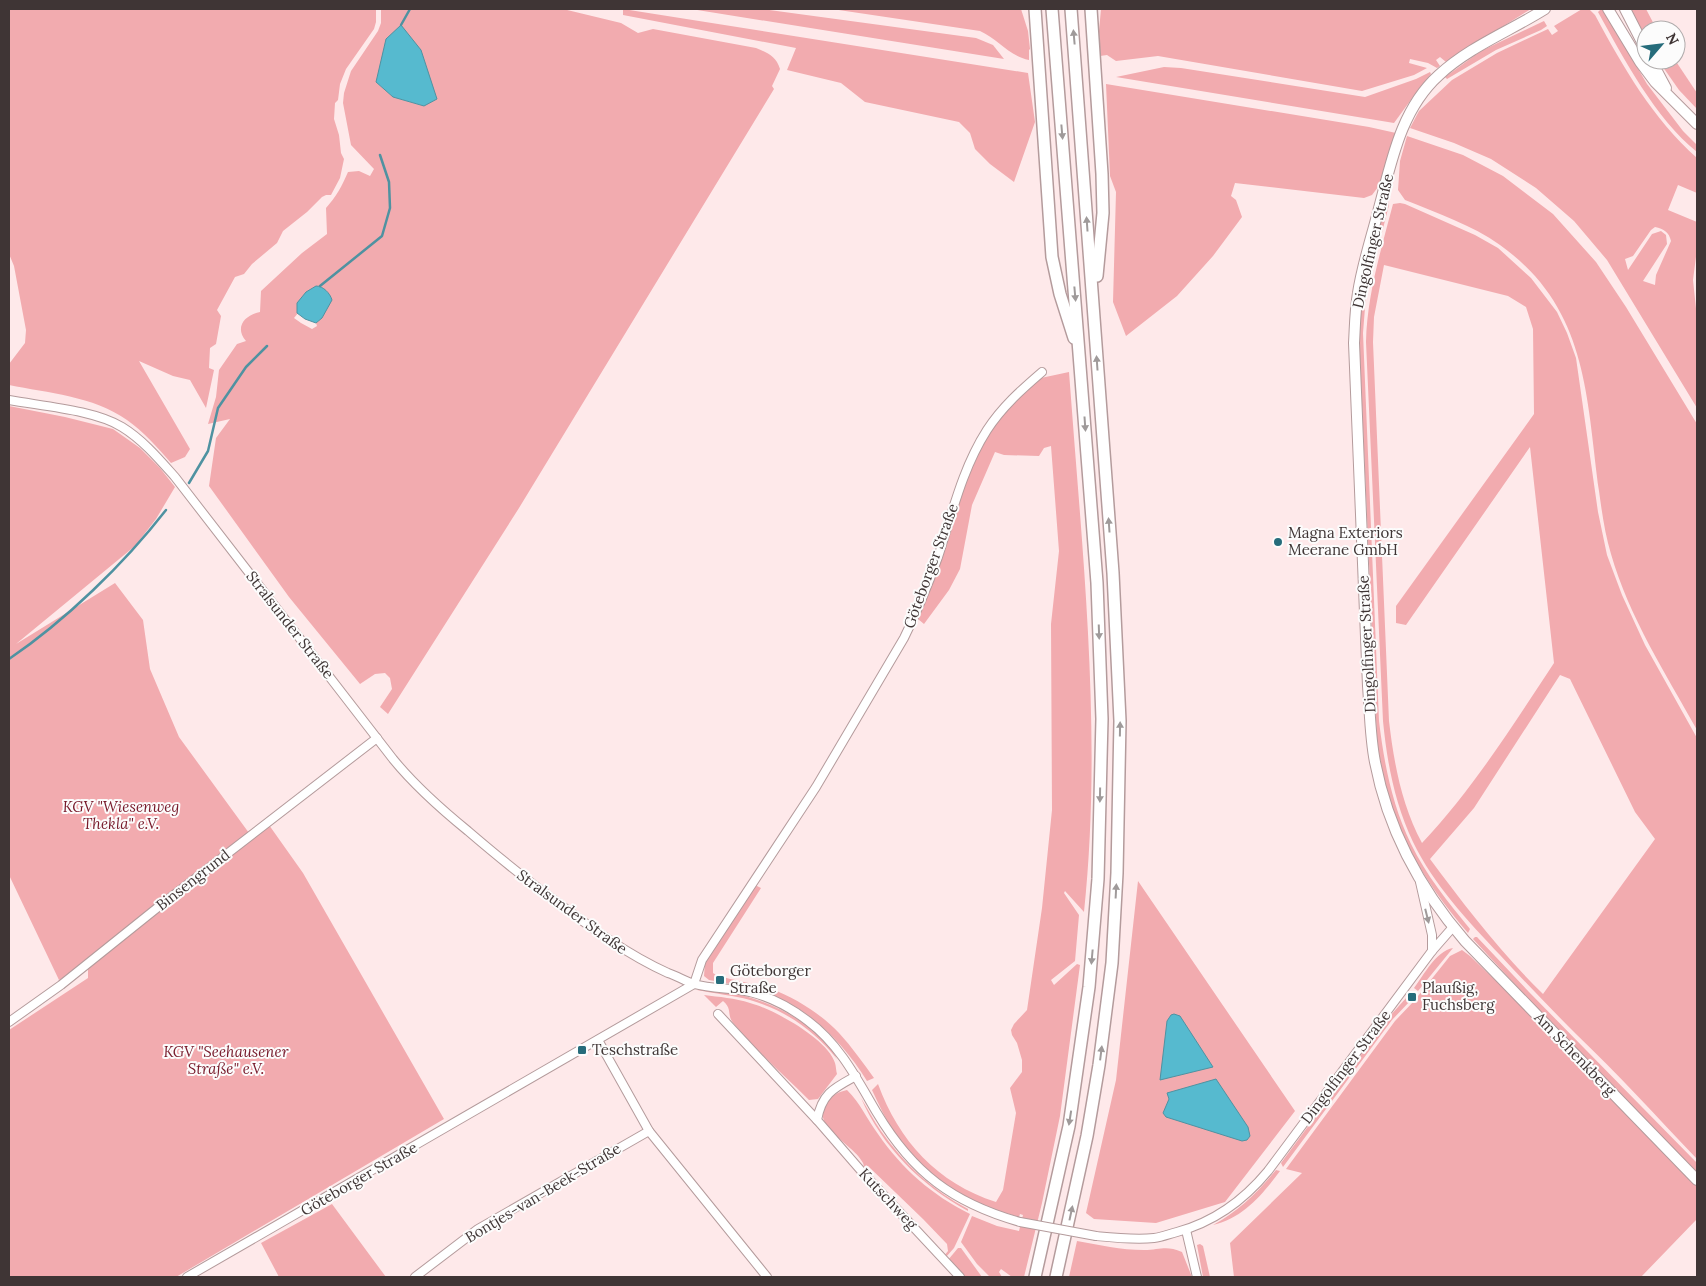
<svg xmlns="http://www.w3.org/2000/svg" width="1706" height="1286" viewBox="0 0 1706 1286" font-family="Lora,serif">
  <rect width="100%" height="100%" fill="#fee9ea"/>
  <g fill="#f2abaf" fill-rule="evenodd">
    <path d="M9,9H376V22L374,29L346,69L340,84L338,100L335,103L334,119L339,135L341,153L344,159L340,178L331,195H326L322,197L307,212L283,231L277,243L252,264L244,274L235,277L217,310L221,316L216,344L210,348L209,368L214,370L206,408L190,380L173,376L139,361L190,449L185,457L171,463C158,448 143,431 127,420C93,396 48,393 9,385V364L25,343L26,330L14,266L9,254Z"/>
    <path d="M381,9H563L621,23L638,33L653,29L756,48C768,53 776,56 780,69L772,86L774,89L519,508L388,714L380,707L392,689L390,678L385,673L375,674L360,684L289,597L209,486L216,438L230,419L208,424L216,397L219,370L237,344L246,341C234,327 245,315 260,312L261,291L302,253L327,234L326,208C336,197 342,186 348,172L359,171L370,176L374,169L351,145L343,103L344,93L351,71L378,31L381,23ZM376,82L424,106L393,97ZM320,286L330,295L322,318L316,323L317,326L312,329L301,323L294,318Z"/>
    <path d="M623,9L1028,73L1035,122L1014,182L990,164L975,149L970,133L959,122L865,102L841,83L787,70L796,48L623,15Z"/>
    <path d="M691,9H762L976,38L993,45L1004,59Z"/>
    <path d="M832,9H1021L1028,31L1030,49L1029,50V60C1009,56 998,39 980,31Z"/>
    <path d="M1101,9H1531L1446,62L1440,57L1436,60L1440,66L1437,68L1428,63L1410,59L1409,63L1427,68L1414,75L1362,91L1158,56L1116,61L1107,55L1100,56L1099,31Z"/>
    <path d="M1582,9H1589L1595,15C1623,67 1653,119 1697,158V193L1678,185L1668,210L1697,222V249L1693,280L1697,318V408L1607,260L1574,221L1536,188L1491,159L1454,143L1410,128L1419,111L1452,80L1497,53L1548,29L1552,35L1558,31L1554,26ZM1655,227C1664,229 1669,232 1671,241L1656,275L1655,285L1643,281L1667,244L1666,235L1661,231L1652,234L1628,270L1625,259L1633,256L1651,230Z"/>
    <path d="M1601,9H1603L1647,84L1683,131L1697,145V152C1655,118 1624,59 1598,12Z"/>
    <path d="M1630,9H1646L1657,30H1646V38Z"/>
    <path d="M1544,21L1547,26L1541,30L1496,50L1447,79L1445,77L1481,51Z"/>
    <path d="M1658,60H1675L1697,93V109L1679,90Z"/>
    <path d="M1164,67L1181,68L1365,97L1416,79L1430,72L1431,74L1421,86L1394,123L1116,77Z"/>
    <path d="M1106,84L1369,127L1396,133L1389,151L1381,183L1372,195L1364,198L1235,183L1231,196L1236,200L1242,217L1213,256L1177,296L1126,336L1113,302L1116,192L1110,176Z"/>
    <path d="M1407,136L1463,155L1503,176L1553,214L1596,262L1626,307L1697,424V730C1666,674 1629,617 1611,554C1605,534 1602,513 1599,491C1586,395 1588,308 1500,245C1472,225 1437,213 1405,200L1398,190L1400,161Z"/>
    <path d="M1386,201L1389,202V205L1366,295L1363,333L1379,721C1384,763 1392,805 1411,844C1426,875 1448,902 1470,929L1468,933C1416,872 1390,823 1377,742L1359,337L1361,304L1364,285Z"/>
    <path d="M1400,203L1405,204L1475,235L1498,248L1531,278L1557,312L1567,333L1576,358L1598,512L1607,555L1622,595L1645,645L1697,738V1159C1657,1117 1618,1074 1576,1034C1550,1008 1525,982 1500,955C1467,920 1434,885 1413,842C1395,804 1387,763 1383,721L1366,342C1367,295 1381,250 1393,204ZM1384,265L1508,296L1526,307L1533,329L1534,414L1396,606V623L1406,625L1530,447L1554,663C1513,725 1473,789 1422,843C1402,806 1394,764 1389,721L1373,342L1374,317ZM1560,675L1570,679L1635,812L1655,839L1543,994C1501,953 1465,906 1430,859L1474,808Z"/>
    <path d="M1069,372C1082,552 1103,732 1084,912L1065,891L1064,893L1079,915L1075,961L1051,980L1054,985L1077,964L1080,965L1060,1116L1042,1203L1024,1277H1012L1001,1269L999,1272L1002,1277H990L977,1264L961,1242L972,1216L997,1226L1019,1231L1023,1215L1020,1214L1019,1217C971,1204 923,1178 895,1134C886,1120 879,1105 872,1090L878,1084C899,1141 937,1183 996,1202L1003,1190L1016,1113L1010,1088L1022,1072V1060L1017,1043L1012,1035L1011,1030L1014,1024L1027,1010L1042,908L1052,810L1051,624L1059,551L1051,446L1044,448L1039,456L1004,455L995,452L972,505L960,569L949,590L924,624L918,619L940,559L961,490L974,457L989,432L1013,402L1041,378Z"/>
    <path d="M9,406L65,417L113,429L140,448L160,468L175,487L156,519L135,546L16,644L115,583L143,620L150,669L179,737L249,833L269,825L303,873L444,1119L176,1277H9V1030L88,978V964L59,980L9,875Z"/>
    <path d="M1138,881L1295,1111L1225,1202L1156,1223L1094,1219L1086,1213L1116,1080Z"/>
    <path d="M755,885L761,888L713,963V973C718,978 759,984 771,989C796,998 821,1014 839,1033C852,1047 863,1063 874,1078L867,1081C841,1039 803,1002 754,989C739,985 724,983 709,980L704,976L705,963Z"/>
    <path d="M1475,937H1477L1529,992L1697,1163V1173L1549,1021L1473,939Z"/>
    <path d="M1453,948L1418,991L1414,988C1424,975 1436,951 1453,948Z"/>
    <path d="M1462,950L1470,956L1529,1013L1697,1186V1219L1641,1277H1234L1230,1243L1302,1173L1286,1169L1395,1021L1414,1001L1450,956Z"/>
    <path d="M697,990C741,986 818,1018 837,1059C815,1031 785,1010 750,1000C733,995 715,994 697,990Z"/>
    <path d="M704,995C719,997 735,998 750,1003C773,1009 828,1039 835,1063C836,1066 836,1071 837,1074L818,1099L809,1100C784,1075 757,1052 734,1024C726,1015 733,1009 723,1001L716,1007Z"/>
    <path d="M1407,997L1411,1000L1392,1020L1283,1167L1281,1163L1389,1017Z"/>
    <path d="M847,1090C861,1104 866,1118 878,1134C902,1169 932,1195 970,1214L954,1248L946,1257L944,1256L948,1251L947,1244L923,1219L868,1166L864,1171C864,1168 864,1165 863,1163C855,1145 812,1128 825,1105C830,1097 837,1092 847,1090Z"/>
    <path d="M861,1098C868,1109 874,1121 881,1131C904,1164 933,1191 968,1209V1211C921,1185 883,1148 861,1098Z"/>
    <path d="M1276,1170L1280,1171C1262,1195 1243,1218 1213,1225C1239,1211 1257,1193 1276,1170Z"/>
    <path d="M332,1204L380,1269L386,1277H279L261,1243Z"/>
    <path d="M1077,1241C1099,1245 1121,1250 1144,1250C1160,1250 1166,1245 1182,1252L1192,1277H1069Z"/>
    <path d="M1200,1244L1203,1246L1210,1277H1203L1197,1245Z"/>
    <path d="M958,1248H961L982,1277H963L948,1260Z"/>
  </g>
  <g fill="#56bacf" stroke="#4f92a1">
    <path d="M401,25L421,50L437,99L424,106L393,97L376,82L386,39Z"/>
    <path d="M316,286C323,286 330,293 332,300L322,318L316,323L305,319L297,313V303L306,292Z"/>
    <path d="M1174,1014L1180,1016L1213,1067L1160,1080L1167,1021L1171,1015Z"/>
    <path d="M1216,1079L1248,1127L1250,1136L1247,1140L1242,1141L1166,1117L1163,1113L1169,1099L1167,1093Z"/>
  </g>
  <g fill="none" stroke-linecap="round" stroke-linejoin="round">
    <g stroke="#4f92a1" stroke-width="2.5">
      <path d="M401,25L410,9"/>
      <path d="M320,286L382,236L390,208L389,182L380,155"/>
      <path d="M189,483L208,451L218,408L246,367L267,346"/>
      <path d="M9,659C65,621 124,564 166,510"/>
    </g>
    <g stroke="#b49b9c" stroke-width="10">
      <g id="minor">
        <path d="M9,400C41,406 95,410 122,427C143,440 159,459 175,477L393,759C415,786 441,809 468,831C496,855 524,878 553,899C590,927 626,954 668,973C677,976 685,981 694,984C712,989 732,988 750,992C770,997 791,1008 808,1021C840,1045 857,1079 877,1113C913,1173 953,1203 1020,1222"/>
        <path d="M1420,882L1432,935V951"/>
        <path d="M718,1014L817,1120"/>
        <path d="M9,1022L61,985L157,908L377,738"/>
        <path d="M598,1040L649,1131L767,1277"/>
        <path d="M856,1076C834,1088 822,1093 817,1120L863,1173L960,1277"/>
        <path d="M1186,1230L1197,1277"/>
        <path d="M1096,1236C1116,1238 1135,1240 1154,1238C1162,1237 1169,1234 1177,1232C1214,1222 1244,1200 1268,1171L1432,951L1453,927"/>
        <path d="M187,1277L694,984L702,960L816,787L904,638C917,612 928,585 938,557C952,514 962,469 987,430C1002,407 1021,390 1042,372"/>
        <path d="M415,1277L478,1229L649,1131"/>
      </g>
    </g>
    <g stroke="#b49b9c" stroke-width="12">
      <g id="major">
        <path d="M1545,9C1510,31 1469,47 1439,75C1400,110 1391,164 1378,212C1371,239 1362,266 1358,293C1355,310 1355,326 1354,343L1368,686C1370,711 1370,737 1375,762C1388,830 1420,889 1465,941L1697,1180"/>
        <path d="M1608,9L1640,62L1655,82L1697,124"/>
        <path d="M1625,9L1646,50"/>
        <path d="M1651,60L1666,88"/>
      </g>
    </g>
    <g stroke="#b49b9c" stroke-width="14">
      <g id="highway">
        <path d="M1035,9L1052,257L1060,294L1074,338"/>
        <path d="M1091,9L1102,174L1103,213L1097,276"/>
        <path d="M1035,1277L1069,1126L1089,987L1098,879L1102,719L1097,583L1052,9"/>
        <path d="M1056,1277L1087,1136L1099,1065L1112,963L1117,873L1120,721L1113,573L1071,9"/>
      </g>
    </g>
    <use href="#minor" stroke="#fff" stroke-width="8"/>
    <use href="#major" stroke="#fff" stroke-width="10"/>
    <use href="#highway" stroke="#fff" stroke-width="11"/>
    <g stroke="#b49b9c" stroke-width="10" stroke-linecap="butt">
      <path id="minor-bridge" d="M1020,1222L1096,1236"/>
    </g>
    <use href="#minor-bridge" stroke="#fff" stroke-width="8"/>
  </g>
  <defs><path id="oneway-solid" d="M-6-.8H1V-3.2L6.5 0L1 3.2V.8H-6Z" transform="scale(1.25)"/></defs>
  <g fill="#9f9a9a">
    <use href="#oneway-solid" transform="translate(1074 37) rotate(-95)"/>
    <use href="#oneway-solid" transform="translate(1062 132) rotate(85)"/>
    <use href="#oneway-solid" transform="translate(1087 224) rotate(-94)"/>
    <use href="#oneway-solid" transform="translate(1075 294) rotate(85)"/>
    <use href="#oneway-solid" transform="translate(1097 363) rotate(-94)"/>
    <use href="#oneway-solid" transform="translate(1085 424) rotate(86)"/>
    <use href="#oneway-solid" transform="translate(1109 525) rotate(-94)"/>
    <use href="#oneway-solid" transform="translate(1099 632) rotate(88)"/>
    <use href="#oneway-solid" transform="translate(1120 729) rotate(-89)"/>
    <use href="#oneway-solid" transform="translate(1100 795) rotate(91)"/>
    <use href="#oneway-solid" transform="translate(1116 891) rotate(-87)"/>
    <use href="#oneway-solid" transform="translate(1427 916) rotate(76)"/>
    <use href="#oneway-solid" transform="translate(1092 957) rotate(95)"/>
    <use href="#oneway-solid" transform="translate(1101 1053) rotate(-83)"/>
    <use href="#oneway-solid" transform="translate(1070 1118) rotate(99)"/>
    <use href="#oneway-solid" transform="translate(1071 1213) rotate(-78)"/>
  </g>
  <g fill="#266c7b" stroke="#fcfcfc" stroke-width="2">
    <circle cx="1278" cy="542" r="5"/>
    <rect x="715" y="975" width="10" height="10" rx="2.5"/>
    <rect x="1407" y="992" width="10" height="10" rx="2.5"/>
    <rect x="577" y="1045" width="10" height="10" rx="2.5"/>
  </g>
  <g text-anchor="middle" stroke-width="4" stroke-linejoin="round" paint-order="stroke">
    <g font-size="15" fill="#3f3535" stroke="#fcfcfc">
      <text transform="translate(1373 241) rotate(-77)" y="5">Dingolfinger Straße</text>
      <text transform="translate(931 566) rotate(-70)" y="5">Göteborger Straße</text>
      <text transform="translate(290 625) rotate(52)" y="5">Stralsunder Straße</text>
      <text transform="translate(1367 644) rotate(-93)" y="5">Dingolfinger Straße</text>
      <text transform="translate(193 880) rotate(-38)" y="5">Binsengrund</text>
      <text transform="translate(572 912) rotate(36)" y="5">Stralsunder Straße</text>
      <text transform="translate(1575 1054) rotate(46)" y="5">Am Schenkberg</text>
      <text transform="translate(1346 1067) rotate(-53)" y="5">Dingolfinger Straße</text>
      <text transform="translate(359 1179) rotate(-30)" y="5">Göteborger Straße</text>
      <text transform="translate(543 1193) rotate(-31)" y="5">Bontjes-van-Beek-Straße</text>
      <text transform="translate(888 1199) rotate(47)" y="5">Kutschweg</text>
    </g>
    <g font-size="15" fill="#3f3535" stroke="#fcfcfc" text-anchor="start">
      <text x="1288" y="538">Magna Exteriors<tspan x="1288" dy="17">Meerane GmbH</tspan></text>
      <text x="730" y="976">Göteborger<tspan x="730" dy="17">Straße</tspan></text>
      <text x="1422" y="993">Plaußig,<tspan x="1422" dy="17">Fuchsberg</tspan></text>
      <text x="592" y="1055">Teschstraße</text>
    </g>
    <g font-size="15" font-style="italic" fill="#77192a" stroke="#fcfcfc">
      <text x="121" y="812">KGV "Wiesenweg<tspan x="121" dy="17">Thekla" e.V.</tspan></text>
      <text x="226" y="1057">KGV "Seehausener<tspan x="226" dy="17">Straße" e.V.</tspan></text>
    </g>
  </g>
  <rect width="1706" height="1286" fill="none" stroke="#3f3535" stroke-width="20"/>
  <g transform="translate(1661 45) rotate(62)"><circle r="24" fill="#fcfcfc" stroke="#b0acac"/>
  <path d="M0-4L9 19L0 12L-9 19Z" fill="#266c7b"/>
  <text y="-8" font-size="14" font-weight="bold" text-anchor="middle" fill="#3f3535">N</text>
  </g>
</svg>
